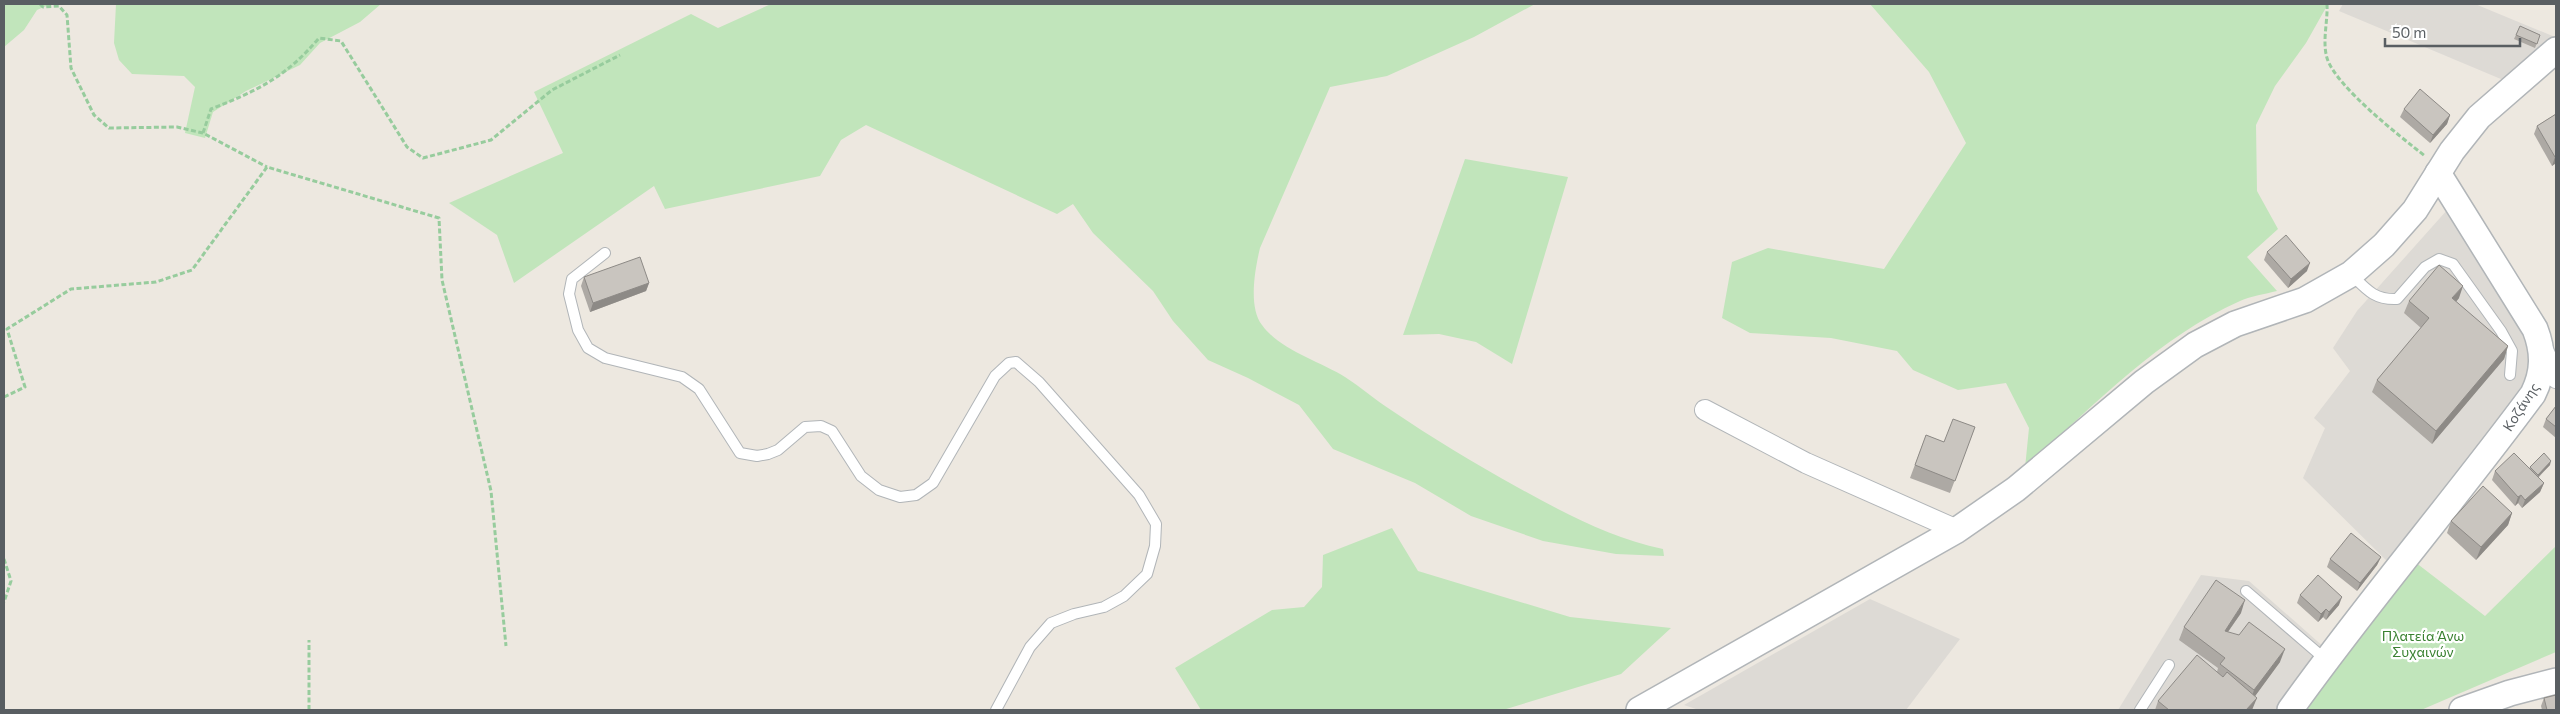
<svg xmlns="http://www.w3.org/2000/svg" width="2560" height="714" viewBox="0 0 2560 714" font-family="Commissioner,sans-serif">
  <rect width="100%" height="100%" fill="#ede8e0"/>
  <g fill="#dddad5">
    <path d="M2343,4H2475L2555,37L2508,82L2339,11Z"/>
    <path d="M2448,209L2534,349L2529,378L2388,562L2303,478L2325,428L2314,418L2350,371L2333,348L2357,311Z"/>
    <path d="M2201,575L2249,581L2325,648L2278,710H2118Z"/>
    <path d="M1870,599L1960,639L1906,710H1699L1684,705Z"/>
  </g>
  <g fill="#c1e5bb">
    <path d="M4,4H51L37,10L24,30L4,47Z"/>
    <path d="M116,4H381L360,22L320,43L300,65L246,91L213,112L205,138L185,133L195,87L184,76L132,74L119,60L114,43Z"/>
    <path d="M771,4H1535L1474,37L1387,76L1330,87L1260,248C1255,269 1248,307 1262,325C1280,350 1319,361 1345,377C1361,387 1375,400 1391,410C1432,438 1474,463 1517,487C1564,513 1611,538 1663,549L1664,556L1616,554L1543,541L1471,516L1415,483L1333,449L1299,405L1248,378L1208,360L1173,321L1153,291L1093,233L1073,204L1057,214L866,125L841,140L820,176L665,209L654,186L514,283L497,235L449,203L563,153L534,92L691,14L718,28Z"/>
    <path d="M1870,4H2328L2306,43L2275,86L2256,125L2257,191L2278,229L2247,257L2277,291C2265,294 2251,296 2240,301C2157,338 2091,408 2025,468L2029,428L2006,383L1958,390L1913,370L1897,351L1831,338L1750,333L1722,318L1732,262L1768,248L1884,269L1966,143L1929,72Z"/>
    <path d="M1465,159L1568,177L1512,364L1476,342L1439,334L1403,335Z"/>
    <path d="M1392,528L1418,571L1570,617L1671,628L1621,674L1503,710H1201L1175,668L1272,610L1304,607L1322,587L1323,555Z"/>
    <path d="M2556,546V652L2421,710H2303L2415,562L2485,616Z"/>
  </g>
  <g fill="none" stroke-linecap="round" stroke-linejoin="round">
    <g stroke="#b1b5b8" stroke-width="12">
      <g id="service">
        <path d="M605,253L572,279L569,294L578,330L588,348L605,358L682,377L699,389L740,453L757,456L768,454L778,450L805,427L821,426L832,431L861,476L879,490L900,497L916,495L933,483L995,376L1009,363L1016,362L1039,382L1139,495L1156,524L1155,546L1147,574L1124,596L1104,607L1074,614L1051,623L1030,647L996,710"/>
        <path d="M2351,274C2366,289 2374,300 2397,299L2425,267L2439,259L2453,264L2501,331L2512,351L2510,375"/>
        <path d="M2246,591L2326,660"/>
        <path d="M2140,710L2169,665"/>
      </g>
    </g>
    <g stroke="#b1b5b8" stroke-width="22">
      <g id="minor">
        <path d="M2542,348L2556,378"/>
        <path d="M1705,410L1806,463L1957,530"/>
      </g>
    </g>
    <g stroke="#b1b5b8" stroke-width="28">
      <g id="tertiary">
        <path d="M1639,710L1957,530L2016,489L2144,382L2195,345L2235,324L2305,300L2351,274L2384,245L2415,210L2452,151L2479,117L2556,50"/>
        <path d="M2290,710C2367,602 2454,501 2533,394C2544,372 2544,352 2535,329L2438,173"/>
        <path d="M2462,710L2510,693L2556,681"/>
      </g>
    </g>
    <g stroke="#97cc9d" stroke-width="3" stroke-dasharray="5 2.5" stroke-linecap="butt">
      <path d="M40,4L43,7L59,6L67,15L71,68L94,115L109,128L177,127L203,133L267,167"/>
      <path d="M2327,4C2328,21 2322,41 2327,58C2336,87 2401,137 2425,156"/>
      <path d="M203,133L211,109C257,91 286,77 319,38L341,41L407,147L423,158L491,140L552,90L620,55"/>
      <path d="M4,397L25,387L7,329L71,289L156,282L192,270L267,167L439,218L442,280L491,491L506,646"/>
      <path d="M4,559L11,581L4,602"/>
      <path d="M309,710V640"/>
    </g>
    <use href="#service" stroke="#fff" stroke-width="10"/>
    <use href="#minor" stroke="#fff" stroke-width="20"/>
    <use href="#tertiary" stroke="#fff" stroke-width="25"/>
  </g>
  <g fill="#ada9a4">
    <path d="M2520,26L2540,35L2535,48L2514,39Z"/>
    <path d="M2404,109L2450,115L2447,124L2430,143L2400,117Z"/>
    <path d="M2556,114V163L2552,166L2534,134L2537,126Z"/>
    <path d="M2267,252L2307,271L2288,288L2264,260Z"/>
    <path d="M584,277L649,283L646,291L590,312L581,286Z"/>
    <path d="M2459,298L2456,302L2508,346L2504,359L2432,444L2372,392L2377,380L2421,328L2404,313L2409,301Z"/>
    <path d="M2556,406V438L2543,427L2546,419Z"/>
    <path d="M1975,427L1950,493L1910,478L1926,435L1944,442Z"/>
    <path d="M2550,465L2538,478L2544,483L2540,492L2522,508L2518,503L2515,506L2492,480L2495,471L2529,469L2530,467Z"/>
    <path d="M2512,513L2508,525L2476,560L2447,533L2451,521Z"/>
    <path d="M2381,557L2377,565L2357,591L2327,567L2330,559Z"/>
    <path d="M2300,595L2339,605L2326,620L2323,617L2318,622L2297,603Z"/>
    <path d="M2241,613L2228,632L2280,662L2255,696L2252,710H2155L2158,701L2217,672L2218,668L2179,640L2184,627Z"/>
    <path d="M2544,698L2556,710H2542L2541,706Z"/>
  </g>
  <g fill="#8d8a86">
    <path d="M2450,115L2447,124L2430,143L2433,135Z"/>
    <path d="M2556,156V163L2552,166L2555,157Z"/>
    <path d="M2310,263L2307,271L2288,288L2291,279Z"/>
    <path d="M649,283L646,291L590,312L593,303Z"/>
    <path d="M2463,286L2459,298L2448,311L2452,298Z"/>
    <path d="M2508,346L2504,359L2432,444L2436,431Z"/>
    <path d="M2551,461L2550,465L2536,479L2538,475Z"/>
    <path d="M2544,483L2540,492L2522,508L2525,500Z"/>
    <path d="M2521,495L2518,503L2515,506L2518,497Z"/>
    <path d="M2512,513L2508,525L2476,560L2481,547Z"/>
    <path d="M2381,557L2377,565L2357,591L2360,583Z"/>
    <path d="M2342,597L2339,605L2326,620L2329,612Z"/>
    <path d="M2245,600L2241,613L2220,643L2225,631Z"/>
    <path d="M2326,609L2323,617L2318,622L2321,614Z"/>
    <path d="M2285,649L2280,662L2250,703L2254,690Z"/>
    <path d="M2257,698L2252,710H2246Z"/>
  </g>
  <g fill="#c9c5bf" stroke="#8d8a86">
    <path d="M2520,26L2540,35L2537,44L2516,35Z"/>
    <path d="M2420,89L2450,115L2433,135L2404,109Z"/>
    <path d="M2556,114V156L2555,157L2537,126Z"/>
    <path d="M2286,235L2310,263L2291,279L2267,252Z"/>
    <path d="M640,257L649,283L593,303L584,277Z"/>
    <path d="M2439,265L2463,286L2452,298L2508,346L2436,431L2377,380L2429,318L2409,301Z"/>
    <path d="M2556,406V427L2546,419Z"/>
    <path d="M1953,419L1975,427L1955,481L1915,465L1926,435L1944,442Z"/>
    <path d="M2514,453L2544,483L2525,500L2521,495L2518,497L2495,471Z"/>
    <path d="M2544,453L2551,461L2538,475L2530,467Z"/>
    <path d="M2483,486L2512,513L2481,547L2451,521Z"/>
    <path d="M2351,533L2381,557L2360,583L2330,559Z"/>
    <path d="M2318,575L2342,597L2329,612L2326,609L2321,614L2300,595Z"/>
    <path d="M2216,580L2245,600L2225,631L2239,635L2249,622L2285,649L2254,690L2220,664L2225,658L2184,627Z"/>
    <path d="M2197,655L2223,677L2227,672L2257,698L2246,710H2169L2158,701Z"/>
    <path d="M2556,695V710H2547L2544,698Z"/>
  </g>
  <g text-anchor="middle" stroke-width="4.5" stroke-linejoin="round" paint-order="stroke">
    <g font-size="14" fill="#595e62" stroke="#fff">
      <text transform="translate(2521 407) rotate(-57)" y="5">Κοζάνης</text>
    </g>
    <g font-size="14" fill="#398130" stroke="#fff">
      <text x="2423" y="641">Πλατεία Άνω<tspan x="2423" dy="16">Συχαινών</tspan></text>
    </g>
  </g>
  <rect width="2560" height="714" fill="none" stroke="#595e62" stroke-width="10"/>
  <path d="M2385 38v8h135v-8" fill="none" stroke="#595e62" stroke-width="2.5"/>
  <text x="2392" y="38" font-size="15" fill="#595e62" stroke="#ffffff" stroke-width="4" paint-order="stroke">50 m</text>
</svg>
